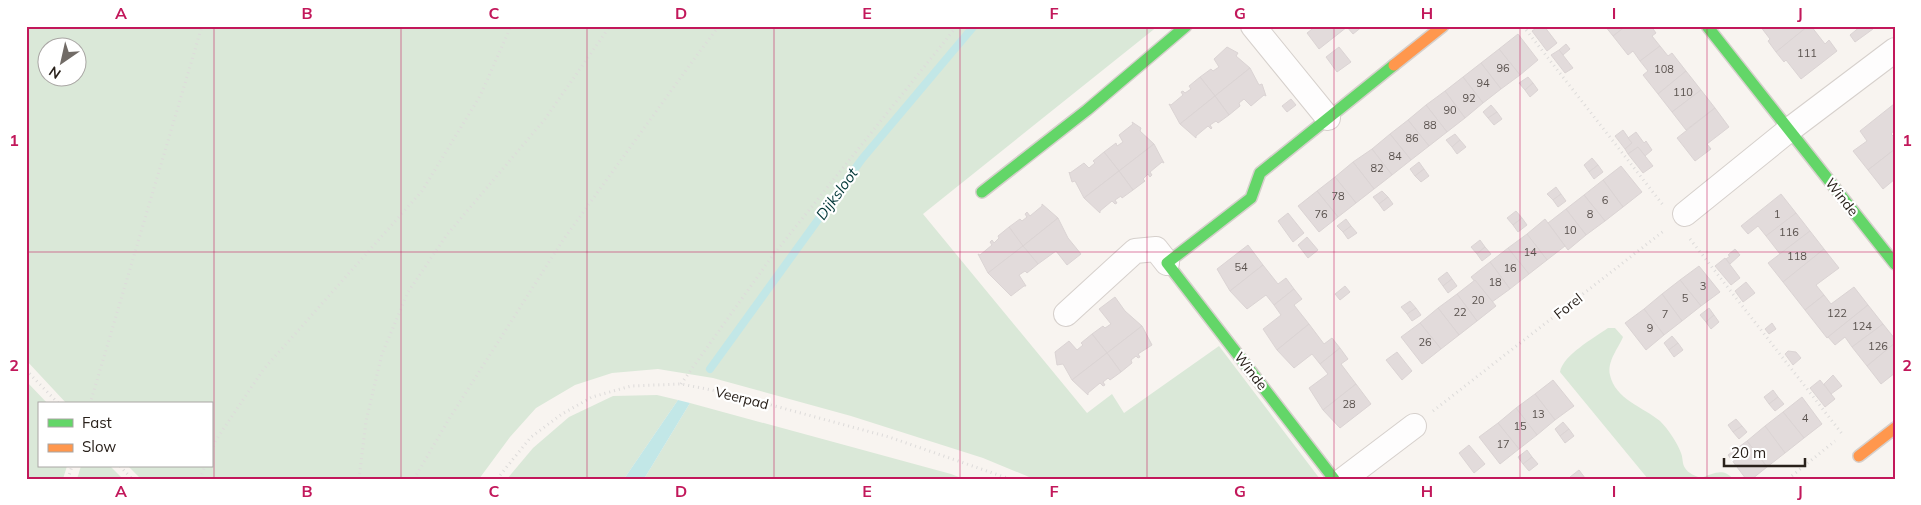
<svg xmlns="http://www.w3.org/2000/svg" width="1921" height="505" viewBox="0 0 1921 505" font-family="Mulish,sans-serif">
  <rect width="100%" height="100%" fill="#f8f4f0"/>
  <g fill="#dae8d8" fill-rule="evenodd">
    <path d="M26,26H1158L923,214L1087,413L1112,394L1124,413L1219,346L1320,479H1034L983,458L851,416L713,378L658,369L612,373L575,385L536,408L510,437L479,479H141L128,466H211V404H67L26,360ZM48,48H78V78H48Z"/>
    <path d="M1608,328H1615L1623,337C1618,349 1607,361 1610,375C1615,399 1643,407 1660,421C1668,429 1677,442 1681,453C1683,457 1682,464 1685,468C1688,473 1695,476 1701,478C1713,474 1723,467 1733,479H1648L1560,372C1563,355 1594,338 1608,328Z"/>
    <path d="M26,381L48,404H39V466H67L63,479H26Z"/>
    <path d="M657,395L678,400L624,479H507L533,448L569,417L613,396Z"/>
    <path d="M690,403L951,474L964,479H644Z"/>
    <path d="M81,466H110L123,479H77Z"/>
  </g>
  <path fill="#c2e7e7" d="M678,400L690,403L644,479H624Z"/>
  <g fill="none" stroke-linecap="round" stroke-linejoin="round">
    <path stroke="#c2e7e7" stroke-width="8" d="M710,369L862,159L974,26"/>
  </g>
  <g fill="#e2dbdb" stroke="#dbd4d4">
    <path d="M1316,26H1363L1353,34L1347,27L1319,49L1307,33Z"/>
    <path d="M1539,26H1544L1557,43L1547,51L1532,31Z"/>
    <path d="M1605,26H1626L1613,36Z"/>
    <path d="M1626,26H1651L1656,33L1652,36L1660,46L1640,61L1633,51L1628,55L1613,36Z"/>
    <path d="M1760,26H1808L1776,52L1768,41L1770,39Z"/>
    <path d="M1808,26H1811L1825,44L1829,40L1837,51L1801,79L1786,60L1784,62L1776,52Z"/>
    <path d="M1861,26H1870L1873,29L1855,42L1850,35Z"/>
    <path d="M1518,34L1538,60L1520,75L1499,49Z"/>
    <path d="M1566,44L1570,49L1563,55L1559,50Z"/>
    <path d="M1660,46L1668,56L1672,53L1686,71L1658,94L1643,75L1648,71L1640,61Z"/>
    <path d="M1227,47L1238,53L1236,56L1250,68L1215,96L1200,77L1211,69L1213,71L1219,67L1214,59Z"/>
    <path d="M1339,47L1351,62L1337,72L1326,57Z"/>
    <path d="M1499,49L1520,75L1501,89L1481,63Z"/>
    <path d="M1559,50L1573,68L1565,73L1551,55Z"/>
    <path d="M1481,63L1501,89L1483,103L1463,77Z"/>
    <path d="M1250,68L1259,85L1262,84L1266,96L1264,95L1251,106L1244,99L1239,103L1240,106L1229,115L1215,96Z"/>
    <path d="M1686,71L1701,90L1672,112L1658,94Z"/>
    <path d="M1200,77L1215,96L1180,124L1169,104L1171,105L1183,95L1181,92L1183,91L1185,93L1191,89L1189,86Z"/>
    <path d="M1463,77L1483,103L1465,118L1445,91Z"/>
    <path d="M1528,77L1533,83L1525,90L1519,83Z"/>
    <path d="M1533,83L1538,90L1530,97L1525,90Z"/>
    <path d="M1701,90L1715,108L1686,130L1672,112Z"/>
    <path d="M1445,91L1465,118L1447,132L1426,105Z"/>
    <path d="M1215,96L1229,115L1218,123L1216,121L1210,125L1212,128L1211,129L1208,126L1196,136V138L1180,124Z"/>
    <path d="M1291,99L1296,105L1287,112L1282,106Z"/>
    <path d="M1894,104L1895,129L1891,134L1895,138V149L1868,170L1853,151L1867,141L1860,131Z"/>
    <path d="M1426,105L1447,132L1429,146L1408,120Z"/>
    <path d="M1491,105L1497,112L1488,118L1483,112Z"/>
    <path d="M1715,108L1729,127L1707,144L1711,149L1695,161L1677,138Z"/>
    <path d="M1497,112L1502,119L1494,125L1488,118Z"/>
    <path d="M1408,120L1429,146L1411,160L1390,134Z"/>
    <path d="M1132,122L1141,128L1140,131L1154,144L1119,171L1104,152L1116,143L1117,146L1123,142L1119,135L1133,124Z"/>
    <path d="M1623,130L1632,143L1625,149L1615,136Z"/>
    <path d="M1636,132L1644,143L1646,141L1652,150L1645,156L1638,147L1628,154L1625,149L1632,143L1628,138Z"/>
    <path d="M1390,134L1411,160L1392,175L1372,149Z"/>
    <path d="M1455,134L1460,140L1452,147L1446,140Z"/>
    <path d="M1460,140L1466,147L1457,154L1452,147Z"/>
    <path d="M1154,144L1164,163L1162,162L1150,172L1152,175L1150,177L1148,174L1143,179L1145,181L1133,190L1119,171Z"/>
    <path d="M1638,147L1653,166L1643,173L1628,154Z"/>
    <path d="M1372,149L1392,175L1374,189L1353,162Z"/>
    <path d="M1895,149V179L1883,189L1868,170Z"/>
    <path d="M1104,152L1119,171L1084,198L1075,181L1072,182L1069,172L1070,173L1084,163L1089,168L1095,163L1093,161Z"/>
    <path d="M1592,158L1598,165L1589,172L1584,165Z"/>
    <path d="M1353,162L1374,189L1356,203L1335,177Z"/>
    <path d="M1419,162L1424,169L1415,176L1410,169Z"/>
    <path d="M1598,165L1603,172L1594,179L1589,172Z"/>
    <path d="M1621,166L1642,192L1623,207L1603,180Z"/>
    <path d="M1424,169L1429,176L1421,182L1415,176Z"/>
    <path d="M1119,171L1133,190L1122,198L1121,196L1115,200L1117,203L1115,204L1112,201L1100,211V213L1084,198Z"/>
    <path d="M1335,177L1356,203L1338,217L1317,191Z"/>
    <path d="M1603,180L1623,207L1605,221L1584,195Z"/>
    <path d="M1556,187L1561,194L1553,200L1547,194Z"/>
    <path d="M1317,191L1338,217L1319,232L1298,206Z"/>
    <path d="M1382,191L1388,197L1379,204L1373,197Z"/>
    <path d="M1561,194L1566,201L1558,207L1553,200Z"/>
    <path d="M1781,194L1796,213L1766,236L1758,226L1748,234L1741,226Z"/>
    <path d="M1584,195L1605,221L1586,235L1566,209Z"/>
    <path d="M1388,197L1393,204L1384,211L1379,204Z"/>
    <path d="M1042,204L1058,218L1023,246L1009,227L1020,219L1022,221L1027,217L1025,214L1027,212L1030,216L1042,206Z"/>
    <path d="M1566,209L1586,235L1568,250L1548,223Z"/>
    <path d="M1516,211L1522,218L1513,225L1507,218Z"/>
    <path d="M1288,213L1304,233L1293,242L1278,221Z"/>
    <path d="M1796,213L1810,231L1780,254L1766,236Z"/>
    <path d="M1058,218L1068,238L1081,254L1067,265L1056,251L1038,264L1023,246Z"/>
    <path d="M1522,218L1527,225L1518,232L1513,225Z"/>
    <path d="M1346,219L1351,226L1343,232L1337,226Z"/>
    <path d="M1545,219L1565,246L1547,260L1527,234Z"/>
    <path d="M1351,226L1357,233L1348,239L1343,232Z"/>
    <path d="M1009,227L1023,246L988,273L978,254L980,255L992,245L990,242L992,240L994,243L999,238L998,236Z"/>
    <path d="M1810,231L1824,249L1783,282L1768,263Z"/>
    <path d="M1527,234L1547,260L1529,274L1508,248Z"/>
    <path d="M1307,237L1318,250L1308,258L1298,245Z"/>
    <path d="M1480,240L1485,247L1477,254L1471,247Z"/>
    <path d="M1248,245L1263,265L1230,291L1217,269Z"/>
    <path d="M1023,246L1038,264L1027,273L1025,271L1019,275L1026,286H1024L1011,296L988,273Z"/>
    <path d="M1485,247L1491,254L1482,261L1477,254Z"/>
    <path d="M1508,248L1529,274L1510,289L1490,262Z"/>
    <path d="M1735,249L1740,255L1730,264L1726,259L1730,256L1728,255Z"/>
    <path d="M1824,249L1839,268L1816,285L1824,295L1805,310L1783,282Z"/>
    <path d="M1725,258L1740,278L1731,285L1715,266Z"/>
    <path d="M1490,262L1510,289L1492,302L1471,277Z"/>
    <path d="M1263,265L1278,284L1286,278L1294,289L1274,305L1266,295L1247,309L1230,291Z"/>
    <path d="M1699,266L1720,292L1701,306L1680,280Z"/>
    <path d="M1447,272L1452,279L1443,286L1438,279Z"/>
    <path d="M1452,279L1457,286L1448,293L1443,286Z"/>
    <path d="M1475,280L1496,306L1477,321L1457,294Z"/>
    <path d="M1680,280L1701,306L1682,321L1662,294Z"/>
    <path d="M1746,282L1755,293L1743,302L1735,291Z"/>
    <path d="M1345,286L1350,292L1340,300L1335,294Z"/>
    <path d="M1854,287L1868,305L1827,338L1805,310L1824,295L1831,304Z"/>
    <path d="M1294,289L1302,299L1294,305L1309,324L1277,350L1263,329L1281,315L1274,305Z"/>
    <path d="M1457,294L1477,321L1459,335L1438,308Z"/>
    <path d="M1662,294L1682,321L1664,335L1644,309Z"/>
    <path d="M1115,297L1125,311L1142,326L1107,353L1092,334L1103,326L1105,328L1111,324L1099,309Z"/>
    <path d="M1410,301L1416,308L1407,314L1401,307Z"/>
    <path d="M1868,305L1883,324L1852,347L1845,337L1835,345L1828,337Z"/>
    <path d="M1416,308L1421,315L1412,321L1407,314Z"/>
    <path d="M1438,308L1459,335L1441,349L1420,323Z"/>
    <path d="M1709,308L1714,315L1706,322L1700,315Z"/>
    <path d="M1644,309L1664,335L1646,350L1625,323Z"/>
    <path d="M1714,315L1719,322L1711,329L1706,322Z"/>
    <path d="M1420,323L1441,349L1422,364L1401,337Z"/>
    <path d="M1772,323L1776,329L1769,334L1765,329Z"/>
    <path d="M1309,324L1324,344L1332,338L1340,348L1320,364L1312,354L1294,368L1277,350Z"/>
    <path d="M1883,324L1895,339V343L1867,366L1852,347Z"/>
    <path d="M1142,326L1152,345L1138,354L1140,357L1138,358L1136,356L1131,360L1132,363L1121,372L1107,353Z"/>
    <path d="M1092,334L1107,353L1072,380L1063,364L1057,365L1055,352L1069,341L1077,350L1083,345L1081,343Z"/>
    <path d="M1672,336L1678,343L1669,350L1664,343Z"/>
    <path d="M1678,343L1683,350L1674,357L1669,350Z"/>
    <path d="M1895,343V373L1881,384L1867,366Z"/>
    <path d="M1340,348L1348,359L1341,364L1356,384L1323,410L1309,388L1328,374L1320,364Z"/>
    <path d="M1788,351L1796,352L1801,358L1793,365L1785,354Z"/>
    <path d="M1397,352L1412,371L1402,380L1386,360Z"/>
    <path d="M1107,353L1121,372L1110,380L1108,378L1103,382L1105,385L1103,386L1100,383L1088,393V395L1072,380Z"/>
    <path d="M1833,375L1842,386L1831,394L1824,384Z"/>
    <path d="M1553,380L1574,406L1555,420L1535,394Z"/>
    <path d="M1820,380L1835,399L1825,407L1810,388Z"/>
    <path d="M1356,384L1371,404L1340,428L1323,410Z"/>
    <path d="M1773,390L1778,397L1769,404L1764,397Z"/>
    <path d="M1535,394L1555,420L1537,435L1516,408Z"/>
    <path d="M1778,397L1784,404L1775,411L1769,404Z"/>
    <path d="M1802,397L1822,424L1804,438L1783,412Z"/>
    <path d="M1516,408L1537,435L1519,449L1498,423Z"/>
    <path d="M1783,412L1804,438L1785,453L1765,426Z"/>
    <path d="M1736,419L1742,426L1733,432L1728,425Z"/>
    <path d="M1563,422L1569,429L1560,436L1555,429Z"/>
    <path d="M1498,423L1519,449L1500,464L1479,437Z"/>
    <path d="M1742,426L1747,432L1739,439L1733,432Z"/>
    <path d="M1765,426L1785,453L1767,467L1747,441Z"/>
    <path d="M1569,429L1574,436L1565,443L1560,436Z"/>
    <path d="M1747,441L1767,467L1752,479H1746L1728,455Z"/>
    <path d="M1469,445L1485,464L1474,473L1459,453Z"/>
    <path d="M1527,450L1532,457L1523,464L1518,457Z"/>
    <path d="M1532,457L1538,464L1529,471L1523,464Z"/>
    <path d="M1579,470L1585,478L1572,479L1570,477Z"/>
  </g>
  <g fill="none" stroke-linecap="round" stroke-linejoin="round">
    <g stroke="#d6d0cc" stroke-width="26">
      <g id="street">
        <path d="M1253,26L1328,118"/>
        <path d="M1685,214L1789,130L1895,50"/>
        <path d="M1066,314L1135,251L1156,249L1167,263"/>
        <path d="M1344,479L1414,426"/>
      </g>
    </g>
    <g stroke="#d6d0cc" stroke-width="14">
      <g id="fast">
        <path d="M1707,26L1895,264"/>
        <path d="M982,192L1087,110L1186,26"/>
        <path d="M1334,479L1167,263L1251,198L1260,173L1394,65"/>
      </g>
    </g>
    <g stroke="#d6d0cc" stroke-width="14">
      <g id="slow">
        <path d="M1394,65L1443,26"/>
        <path d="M1859,456L1895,428"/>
      </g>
    </g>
    <g stroke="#dddbda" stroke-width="3" stroke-dasharray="1 4" stroke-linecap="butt">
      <path d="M1523,26L1663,205"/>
      <path d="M1690,239L1843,435"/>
      <path d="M26,370L59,404"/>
      <path d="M681,384L773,255L957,26"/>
      <path d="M90,404L202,26"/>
      <path d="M1433,411L1665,230"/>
      <path d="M211,451L216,440L263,370L422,191L480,96L511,26"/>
      <path d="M120,466L132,479"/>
      <path d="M68,479L72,466"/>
      <path d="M200,479L205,466"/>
      <path d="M359,479L366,421L382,354L408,292L446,236L545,119L610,26"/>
      <path d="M414,479L449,419L563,240L697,55L719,26"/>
      <path d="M497,479L531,437L562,414L592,397L631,386L681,384L727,393L889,437L1010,479"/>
      <path d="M1788,479L1835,441"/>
    </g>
    <use href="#street" stroke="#fefdfd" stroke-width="24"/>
    <use href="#fast" stroke="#63d668" stroke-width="11"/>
    <use href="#slow" stroke="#ff974d" stroke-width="11"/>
  </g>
  <path fill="none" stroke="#c2185b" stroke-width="1" stroke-opacity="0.55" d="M214,26V479M401,26V479M587,26V479M774,26V479M960,26V479M1147,26V479M1334,26V479M1520,26V479M1707,26V479M26,252H1895"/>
  <g text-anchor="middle" stroke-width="4.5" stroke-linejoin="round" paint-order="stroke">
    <g font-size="11" fill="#5a524e">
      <text x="1807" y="57">111</text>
      <text x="1503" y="72">96</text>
      <text x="1664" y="73">108</text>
      <text x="1483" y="87">94</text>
      <text x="1683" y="96">110</text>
      <text x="1469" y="102">92</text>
      <text x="1450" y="114">90</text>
      <text x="1430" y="129">88</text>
      <text x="1412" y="142">86</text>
      <text x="1395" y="160">84</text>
      <text x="1377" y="172">82</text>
      <text x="1338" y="200">78</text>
      <text x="1605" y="204">6</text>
      <text x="1321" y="218">76</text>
      <text x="1590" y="218">8</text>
      <text x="1777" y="218">1</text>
      <text x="1570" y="234">10</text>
      <text x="1789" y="236">116</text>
      <text x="1530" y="256">14</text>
      <text x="1797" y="260">118</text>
      <text x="1241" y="271">54</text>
      <text x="1510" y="272">16</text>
      <text x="1495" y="286">18</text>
      <text x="1703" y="290">3</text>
      <text x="1685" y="302">5</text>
      <text x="1478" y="304">20</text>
      <text x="1460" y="316">22</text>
      <text x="1837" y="317">122</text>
      <text x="1665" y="318">7</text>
      <text x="1862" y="330">124</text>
      <text x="1650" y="332">9</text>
      <text x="1425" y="346">26</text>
      <text x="1878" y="350">126</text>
      <text x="1349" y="408">28</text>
      <text x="1538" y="418">13</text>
      <text x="1805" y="422">4</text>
      <text x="1520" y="430">15</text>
      <text x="1503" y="448">17</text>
    </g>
    <g font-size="14" fill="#29211b" stroke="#fff">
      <text transform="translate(1842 197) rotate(52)" y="5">Winde</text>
      <text transform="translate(1568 306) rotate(-38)" y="5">Forel</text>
      <text transform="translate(1251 371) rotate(52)" y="5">Winde</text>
      <text transform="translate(742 398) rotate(14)" y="5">Veerpad</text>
    </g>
    <g font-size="15" font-style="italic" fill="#003637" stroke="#fff">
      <text transform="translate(837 194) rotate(-54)" y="5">Dijksloot</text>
    </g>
  </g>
  <rect width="1921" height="505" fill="none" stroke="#ffffff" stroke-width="55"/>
  <rect x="38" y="402" width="175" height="65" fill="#ffffff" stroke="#a9a6a4"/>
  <rect x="48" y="419" width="25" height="8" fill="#63d668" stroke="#a9a6a4"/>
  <text x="82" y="428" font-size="15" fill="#29211b">Fast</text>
  <rect x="48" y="444" width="25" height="8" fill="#ff974d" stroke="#a9a6a4"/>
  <text x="82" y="452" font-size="15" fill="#29211b">Slow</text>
  <g transform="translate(62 62) rotate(214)"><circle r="24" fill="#ffffff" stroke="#a9a6a4"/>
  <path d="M0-4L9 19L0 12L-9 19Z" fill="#716b66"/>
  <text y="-8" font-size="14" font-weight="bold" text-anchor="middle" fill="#29211b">N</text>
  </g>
  <path d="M1724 458v8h81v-8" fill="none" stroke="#29211b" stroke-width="2.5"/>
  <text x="1731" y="458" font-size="15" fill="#29211b" stroke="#ffffff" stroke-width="4" paint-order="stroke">20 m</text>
  <rect x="28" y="28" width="1866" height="450" fill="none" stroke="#c2185b" stroke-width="2"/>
  <g font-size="16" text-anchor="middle" font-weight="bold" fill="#c2185b">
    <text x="121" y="19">A</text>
    <text x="307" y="19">B</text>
    <text x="494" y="19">C</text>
    <text x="681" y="19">D</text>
    <text x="867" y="19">E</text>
    <text x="1054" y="19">F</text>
    <text x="1240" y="19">G</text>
    <text x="1427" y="19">H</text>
    <text x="1614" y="19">I</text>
    <text x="1800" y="19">J</text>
    <text x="14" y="146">1</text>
    <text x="1907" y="146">1</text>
    <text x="14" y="371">2</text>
    <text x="1907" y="371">2</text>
    <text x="121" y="497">A</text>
    <text x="307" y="497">B</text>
    <text x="494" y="497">C</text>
    <text x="681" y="497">D</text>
    <text x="867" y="497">E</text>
    <text x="1054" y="497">F</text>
    <text x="1240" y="497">G</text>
    <text x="1427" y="497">H</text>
    <text x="1614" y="497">I</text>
    <text x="1800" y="497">J</text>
  </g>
</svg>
